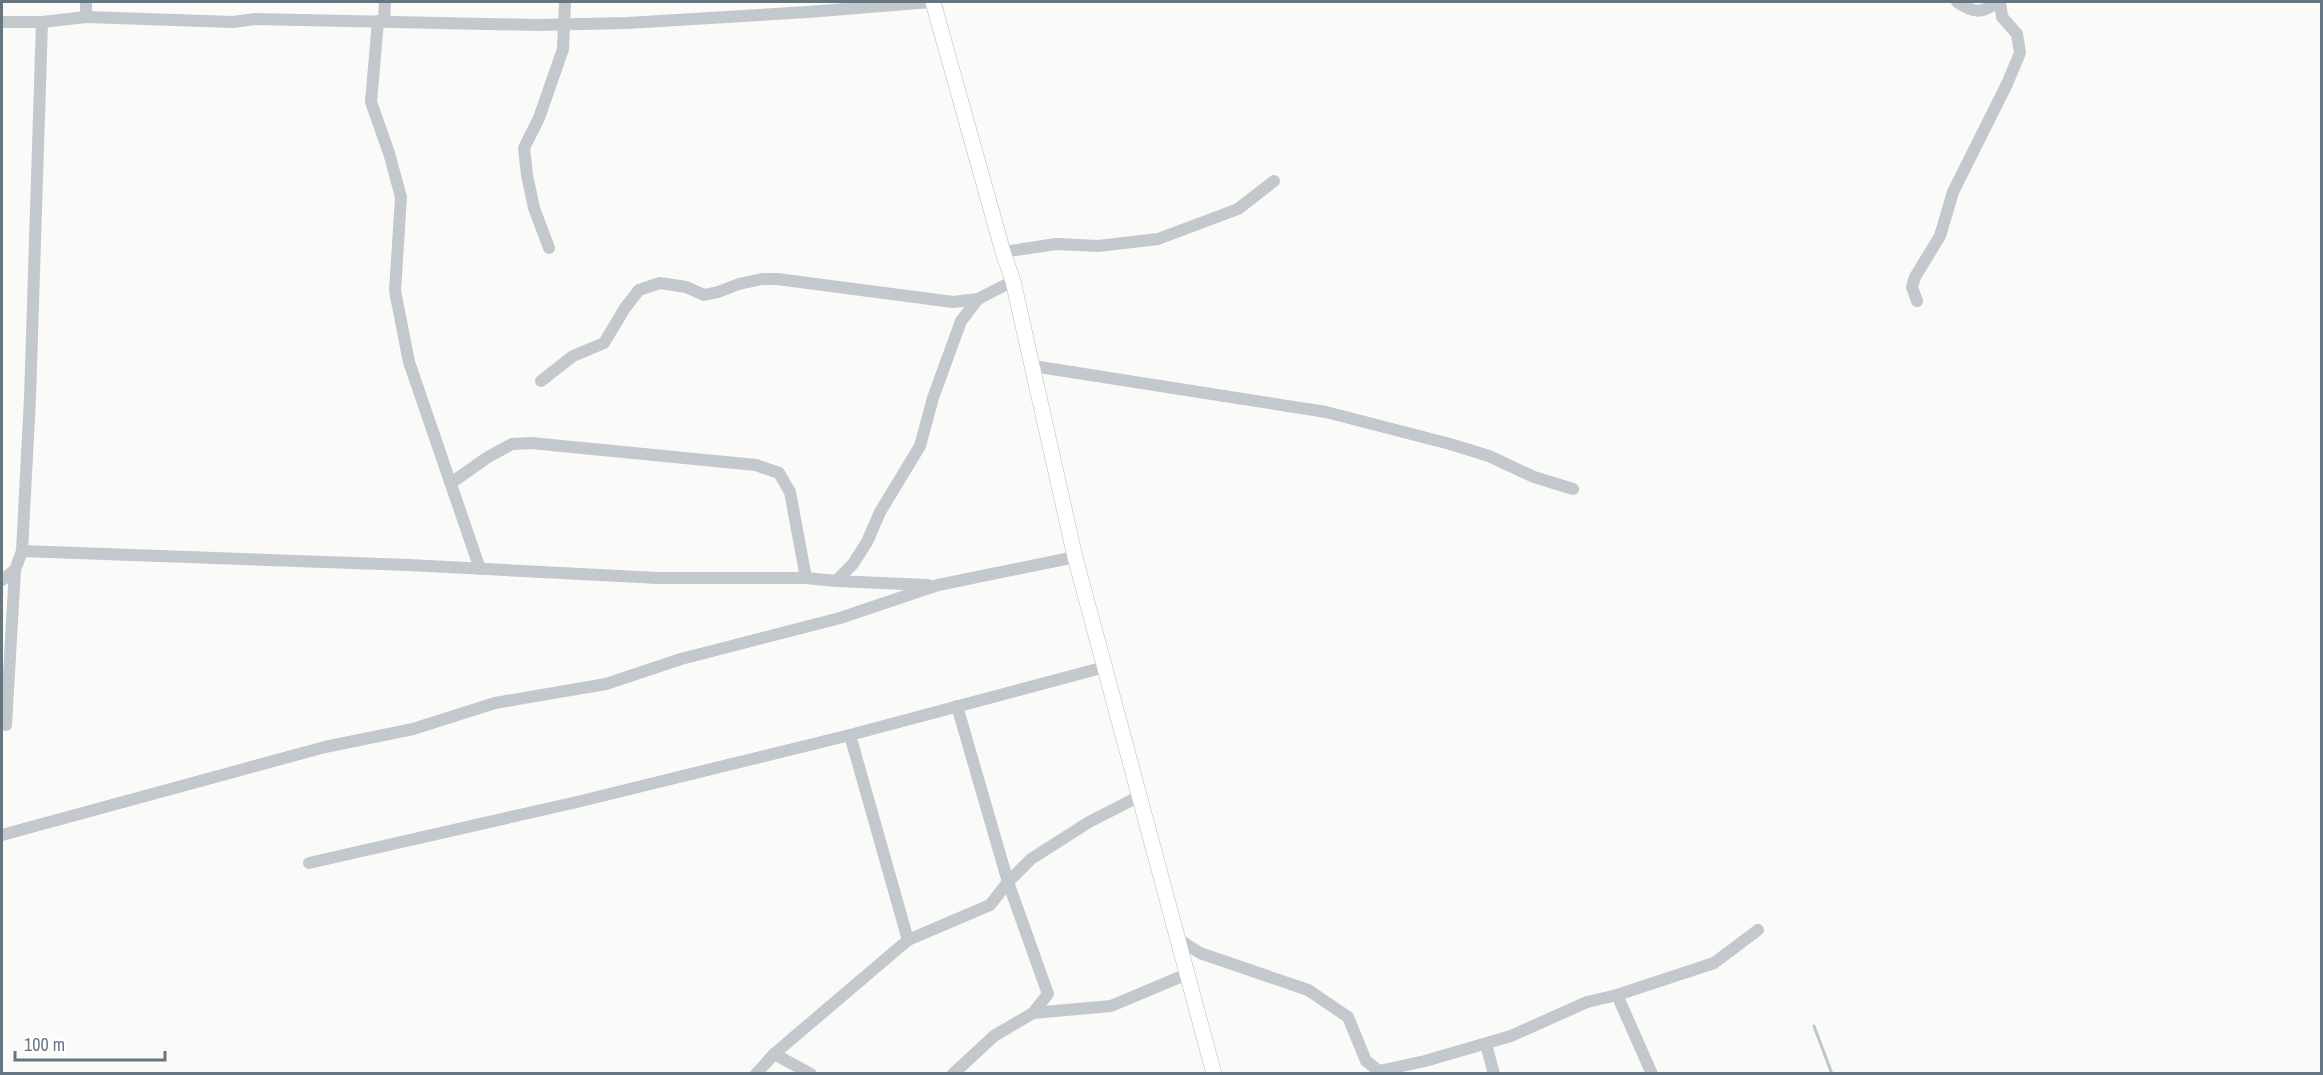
<svg xmlns="http://www.w3.org/2000/svg" width="2323" height="1075" viewBox="0 0 2323 1075" font-family="'Archivo Narrow',sans-serif">
  <rect width="100%" height="100%" fill="#fafaf8"/>
  <g fill="none" stroke-linecap="round" stroke-linejoin="round">
    <path stroke="#bbc7cb" stroke-width="3" d="M1814,1026L1832,1074"/>
    <g stroke="#b5babe" stroke-width="16">
      <path id="major" d="M933,2L1003,252L1013,281L1075,557L1214,1074"/>
    </g>
    <g stroke="#c3c8cc" stroke-width="12">
      <path d="M86,2V17"/>
      <path d="M1957,2C1972,12 1982,15 1996,2"/>
      <path d="M378,21L371,102L389,153L401,197L395,291L409,362L480,569"/>
      <path d="M384,21L385,2"/>
      <path d="M2,22H42L86,17L233,22L255,19L538,25L627,23L808,12L931,2"/>
      <path d="M549,248L534,208L527,175L524,148L539,118L563,49L565,2"/>
      <path d="M1003,252L1056,244L1098,246L1158,239L1238,209L1274,181"/>
      <path d="M1917,301L1912,287L1915,277L1940,236L1953,192L2007,84L2020,53L2017,34L2002,17L2000,2"/>
      <path d="M1033,366L1326,412L1450,444L1489,456L1534,477L1573,489"/>
      <path d="M541,381L573,356L604,343L625,308L639,290L660,283L686,287L704,295L718,292L739,284L762,279H777L953,302L978,299"/>
      <path d="M451,483L488,457L512,444L531,443L756,465L779,473L790,492L806,578"/>
      <path d="M22,551L409,565L658,578H806L836,581L928,585"/>
      <path d="M2,580L15,570L22,551L30,398L42,22"/>
      <path d="M836,581L853,564L867,542L880,512L920,446L933,398L961,321L978,299L1013,281"/>
      <path d="M957,706L1008,882L1048,994L1033,1013"/>
      <path d="M6,725L15,570"/>
      <path d="M850,735L908,940"/>
      <path d="M2,835L325,747L413,729L495,703L606,684L681,659L840,618L938,585L1075,557"/>
      <path d="M309,863L577,802L850,735L1105,667"/>
      <path d="M1178,939L1200,953L1308,990L1348,1017L1366,1061L1379,1071L1425,1061L1511,1036L1587,1002L1617,995L1714,963L1758,930"/>
      <path d="M1617,995L1652,1074"/>
      <path d="M1486,1044L1494,1074"/>
      <path d="M774,1054L811,1074"/>
      <path d="M756,1074L774,1054L908,940L990,905L1008,882L1031,859L1089,822L1140,796"/>
      <path d="M953,1074L994,1036L1033,1013L1111,1006L1187,974"/>
    </g>
    <use href="#major" stroke="#fff" stroke-width="15"/>
  </g>
  <rect width="2323" height="1075" fill="none" stroke="#657683" stroke-width="6"/>
  <path d="M15 1051v9h150v-9" fill="none" stroke="#657683" stroke-width="3"/>
  <text x="24" y="1051" font-size="18" fill="#657683" stroke="#ffffff" stroke-width="4.5" paint-order="stroke">100 m</text>
</svg>
